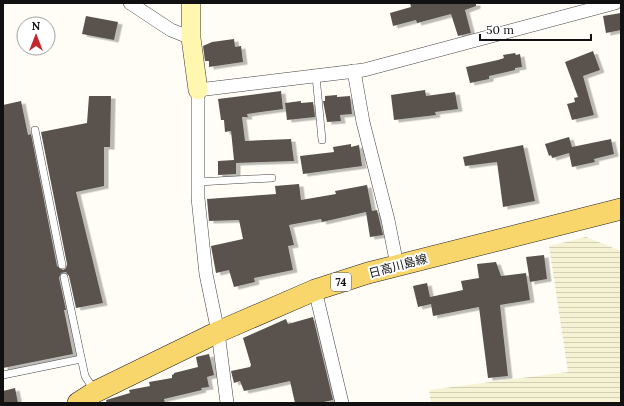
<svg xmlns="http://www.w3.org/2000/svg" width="624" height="406" viewBox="0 0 624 406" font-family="Lora,'Noto Sans JP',serif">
  <defs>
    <pattern id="farmland-rules" width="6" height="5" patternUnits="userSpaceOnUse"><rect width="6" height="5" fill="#f6f3d4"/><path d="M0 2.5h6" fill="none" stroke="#d2cfb5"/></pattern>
    <filter id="shadow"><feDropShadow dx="4.5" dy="2.5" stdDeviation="0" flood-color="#0004"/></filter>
  </defs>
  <rect width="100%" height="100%" fill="#fffdf5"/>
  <path fill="url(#farmland-rules)" d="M586,237L621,251V403H431L429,390L568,372L549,246Z"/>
  <g fill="#5a524d" filter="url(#shadow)">
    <path d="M410,3H476V6L465,10L471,33L458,36L451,14L417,23L416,20L393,26L390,13L411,7Z"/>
    <path d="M621,13V30L606,33L603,16Z"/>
    <path d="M86,16L118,22L114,40L82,34Z"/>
    <path d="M234,39L235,47L241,46L243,62L209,67V61H205L203,46L212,42Z"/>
    <path d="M593,51L600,70L583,76L594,115L572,120L567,104L575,102L574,98L578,97L565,62Z"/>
    <path d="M515,53L516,55L520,54L522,67L515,68V70L489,76V79L470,83L466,67L498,60L504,58L503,55Z"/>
    <path d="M425,90L426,96L455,92L458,109L435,112L436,115L394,120L391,95Z"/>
    <path d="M281,91L283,109L247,114L248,117H242L245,141L291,139L294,161L236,163V174L218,175V161L234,160L231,131L225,132L224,120H221L218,99Z"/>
    <path d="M337,95V97L350,96L352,114L340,115L341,121L327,122L323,101H325V96Z"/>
    <path d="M89,96H111L110,147H104V186L76,192L103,303L76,308L69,276L66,272L61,273L59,278L66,310H64L73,354L3,368V105L21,101L28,135L31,134L57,266L63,270L66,268L67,264L41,132L87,123Z"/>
    <path d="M301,101V103L313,102L315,117L287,120L285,103Z"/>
    <path d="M569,137L572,147L611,139L614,154L594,159L595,162L572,167L569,153L552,158L551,155L549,156L545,144Z"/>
    <path d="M351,144V147L359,145L362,166L303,174L300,156L334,152L333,147Z"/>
    <path d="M523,145L535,201L503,207L497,162L465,166L463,157Z"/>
    <path d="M299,184L301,200L336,194L335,191L367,185L372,211L377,210L383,235L370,237L366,212L322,222L321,219L289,225L294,245L288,246L293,270L254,278L255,282L234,287L229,270L216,273L211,246L243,239L239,220L209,221L207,199L276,194L275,186Z"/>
    <path d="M544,255L547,279L530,282L526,257Z"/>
    <path d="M496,262L501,276L526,273L530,300L500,305L508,376L488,378L479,307L433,316L431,304L418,307L413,286L427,283L430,297L463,290L461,281L479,278L477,264Z"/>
    <path d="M313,317L333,400L319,403H295L290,381L244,391L240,381L234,383L231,371L250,367L251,365L243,338L286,319L288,324Z"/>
    <path d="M209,354L214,375L207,377L209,387L201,388L202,390L164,399L165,403H107L106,400L130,393L129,390L150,386L149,382L172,378V375L174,374V373L198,367L196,357Z"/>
    <path d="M15,388L18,403H3V391Z"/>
  </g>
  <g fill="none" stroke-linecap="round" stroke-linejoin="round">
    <g stroke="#444" stroke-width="8">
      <g id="lane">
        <path d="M316,76L322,140"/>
        <path d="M35,130L62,265"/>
        <path d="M198,182L272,178"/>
        <path d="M64,277L85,376L94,390"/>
        <path d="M3,375L81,359"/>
      </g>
    </g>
    <g stroke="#444" stroke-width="14">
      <g id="street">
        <path d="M130,3L171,30L191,38"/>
        <path d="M354,71L363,122L388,220L397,265"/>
        <path d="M315,290L342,403"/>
        <path d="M227,403L218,332L206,274L198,198V90L364,70L615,3"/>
      </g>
    </g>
    <g stroke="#333" stroke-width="20">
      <path id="secondary" d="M191,3V38L198,90"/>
    </g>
    <g stroke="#222" stroke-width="22">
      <path id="primary" d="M78,403L95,392L218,332L315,290L368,273L621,209"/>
    </g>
    <use href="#lane" stroke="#fff" stroke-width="7"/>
    <use href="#street" stroke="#fff" stroke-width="13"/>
    <use href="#secondary" stroke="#fff6b0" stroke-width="19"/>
    <use href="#primary" stroke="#f9d66b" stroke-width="21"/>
  </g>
  <g text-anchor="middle" stroke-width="4" stroke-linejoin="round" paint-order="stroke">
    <rect fill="#fff" stroke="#585858" stroke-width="1" x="331" y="273" width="20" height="18" rx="3"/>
    <g font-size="11" font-weight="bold" fill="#111">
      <text x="341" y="286">74</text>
    </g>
    <g font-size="12" fill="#111" stroke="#fff">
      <text transform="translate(398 266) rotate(-15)" y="4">日高川島線</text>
    </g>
  </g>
  <rect width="624" height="406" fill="none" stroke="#111111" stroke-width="8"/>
  <g transform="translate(36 36)"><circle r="19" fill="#ffffff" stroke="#a0a0a0"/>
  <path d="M0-3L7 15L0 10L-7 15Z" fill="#c4262e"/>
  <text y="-6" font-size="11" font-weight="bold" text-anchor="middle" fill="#111111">N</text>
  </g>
  <path d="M480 34v6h111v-6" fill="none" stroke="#111111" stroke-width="2"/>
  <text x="486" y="34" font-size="12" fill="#111111" stroke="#ffffff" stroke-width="3" paint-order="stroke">50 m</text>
</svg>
